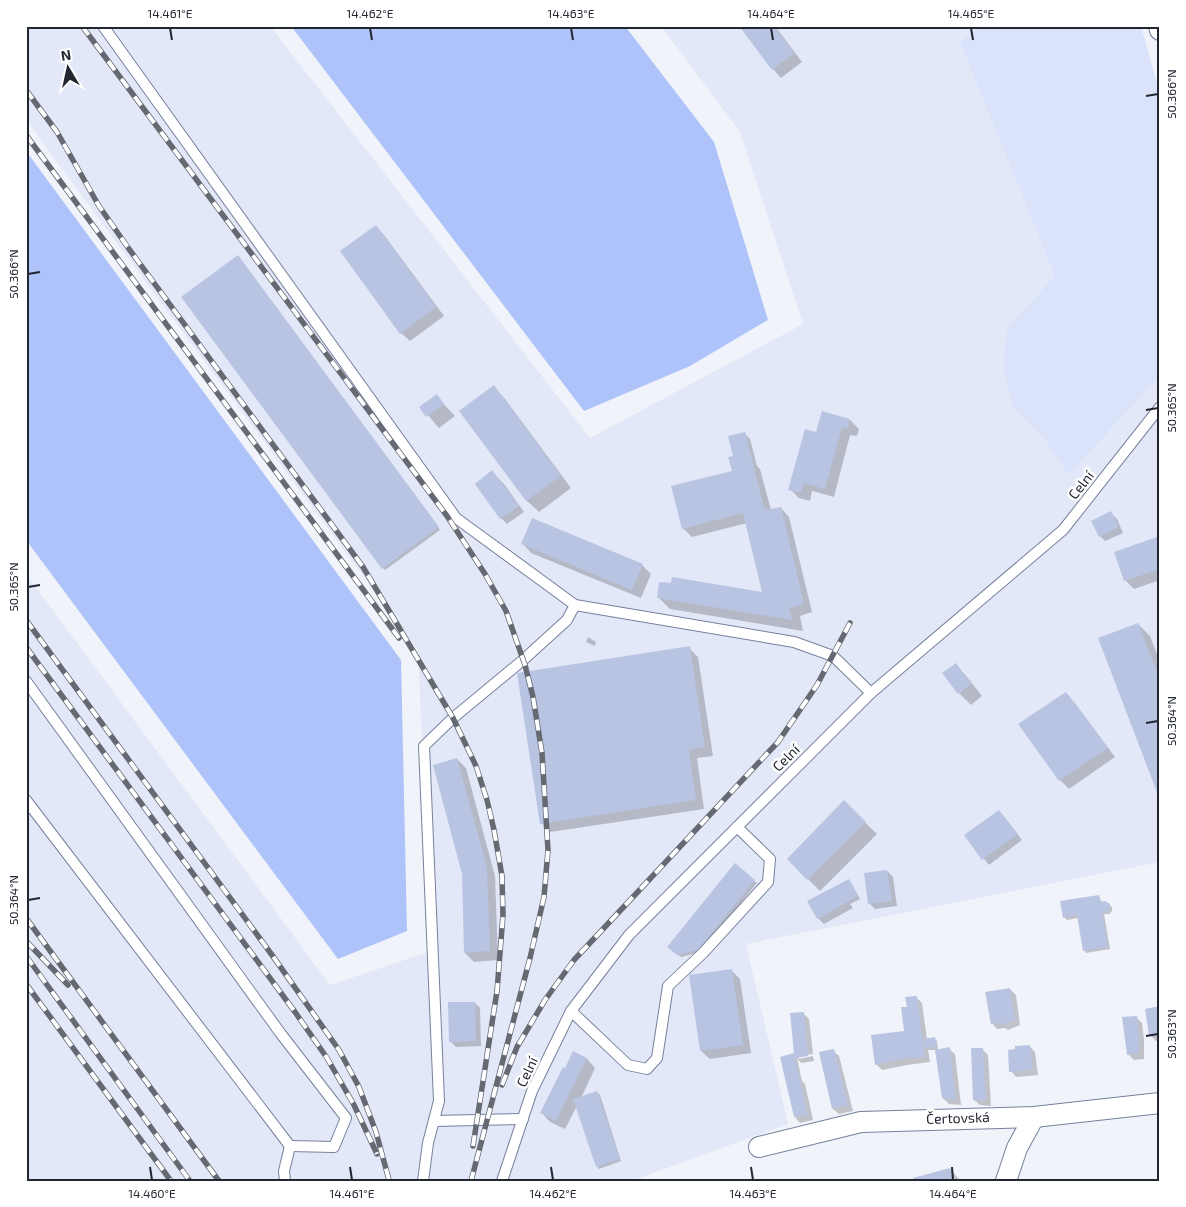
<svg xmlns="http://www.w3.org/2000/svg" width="1186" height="1207" viewBox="0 0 1186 1207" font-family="'Exo 2',sans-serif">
  <rect width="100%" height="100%" fill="#f0f3f9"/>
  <path fill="#e3e8f8" d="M26,26H270L590,438L803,324L740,132L661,26H1136L1160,118V862L746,944L788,1124L631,1181H26V574L330,985L431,951L418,650L26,120Z"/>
  <path fill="#dae3fa" d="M982,26H1141L1160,94V376L1068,475L1045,439L1013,407L1003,367L1007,328L1055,276L960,42Z"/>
  <g fill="#aec3f9">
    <path d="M291,26H625L714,142L768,320L690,366L584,411Z"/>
    <path d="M26,151L401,660L407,931L338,959L26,540Z"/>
  </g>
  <g fill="#0003">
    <path d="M741,26H775L802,62L781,78L773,69Z"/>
    <path d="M375,226L384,235L444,316L410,341L401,333Z"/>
    <path d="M240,259L440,530L385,570L383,568Z"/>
    <path d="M494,387L505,399L571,488L539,512L527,501L461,411Z"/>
    <path d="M436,396L455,416L439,428L421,407Z"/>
    <path d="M822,413L850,420L859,429L857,436L850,435L834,497L812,491L810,501L799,498L790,489L817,433Z"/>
    <path d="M744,433L750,439L757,466L760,469L771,510L781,508L789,517L812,612L800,616L803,631L670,609L658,597L764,593L747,523L692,537L683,528L733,472L735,457Z"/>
    <path d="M492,472L504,484L524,512L507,524L501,518Z"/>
    <path d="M1111,513L1117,519L1123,533L1105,541L1100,536Z"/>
    <path d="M1160,538V580L1134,589L1125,580Z"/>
    <path d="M523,544L642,565L651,574L641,598L531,553Z"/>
    <path d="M1138,624L1150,636L1160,662V797Z"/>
    <path d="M588,637L596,642L595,646L586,642Z"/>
    <path d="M689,648L698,657L713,756L697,758L704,809L550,832L542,823Z"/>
    <path d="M956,665L967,677L982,696L971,705L959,693Z"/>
    <path d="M1065,693L1074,702L1115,757L1069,789L1060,780Z"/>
    <path d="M457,759L466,768L495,876L498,960L474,962L465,953L463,874Z"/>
    <path d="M844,802L877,834L820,891L788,859Z"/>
    <path d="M1004,817L1022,840L989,865L966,836Z"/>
    <path d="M887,871L893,877L897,906L875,909L869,903Z"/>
    <path d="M754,881L757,883L701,952L681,957L671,949Z"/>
    <path d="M851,883L860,899L850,904L853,908L824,924L818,918Z"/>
    <path d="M1099,896L1102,903L1109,905L1112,907V911L1109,914H1104L1110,949L1086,953L1084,950L1078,918L1067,920L1064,917Z"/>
    <path d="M731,970L740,979L751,1053L710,1059L701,1051Z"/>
    <path d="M1010,989L1016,995L1020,1025L1008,1030L1005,1028L997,1029L992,1023Z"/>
    <path d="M916,997L922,1003L927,1039L934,1038L937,1041L938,1050L949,1049L955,1054L961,1105L949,1104L943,1098L936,1050H928L930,1062L907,1065L882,1070L876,1064L906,1032L908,1008Z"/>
    <path d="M475,1003L480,1008L481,1046L456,1047L450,1041Z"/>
    <path d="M1160,1007V1040L1156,1041L1150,1035Z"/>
    <path d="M803,1013L809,1019L813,1054L799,1056V1059L813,1056L814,1061L801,1063L797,1058L802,1081L805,1084L813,1120L800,1123L795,1117L787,1082L795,1053Z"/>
    <path d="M1136,1017L1142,1023L1144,1039V1059L1134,1060L1128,1054Z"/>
    <path d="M1029,1046L1035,1052L1038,1075L1016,1077L1011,1071Z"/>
    <path d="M982,1049L988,1055L991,1106L980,1105L974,1100Z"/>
    <path d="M833,1051L839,1056L853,1111L839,1114L833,1109Z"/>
    <path d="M574,1053L587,1059L595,1068L581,1098L597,1092L600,1095L621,1161L599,1169L597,1166L577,1106L565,1129L550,1122L542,1113Z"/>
    <path d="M950,1169L961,1181H915Z"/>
  </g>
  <g fill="#b8c4e1">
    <path d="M739,26H774L794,53L772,70Z"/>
    <path d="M376,225L436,307L400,334L340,251Z"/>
    <path d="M238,255L439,527L382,569L181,297Z"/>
    <path d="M494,385L561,476L526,501L459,411Z"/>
    <path d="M437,394L444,404L426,417L419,407Z"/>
    <path d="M822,411L850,419L848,428L842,427L825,489L804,483L801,493L788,490L805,429L816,432Z"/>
    <path d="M745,432L764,508L766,507V510L781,507L804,604L789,608L792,620L657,598L659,582L671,583L672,577L762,592L743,513L682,529L671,486L732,471L728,457L733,456L728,436Z"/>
    <path d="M492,470L519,506L500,519L475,484Z"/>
    <path d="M1111,511L1119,527L1099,537L1091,521Z"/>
    <path d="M532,518L643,564L632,590L521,544Z"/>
    <path d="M1160,536V569L1124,581L1114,552Z"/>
    <path d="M1138,623L1160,679V800L1098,638Z"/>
    <path d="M690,646L705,747L689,750L696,800L540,824L517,673Z"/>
    <path d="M956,663L971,684L958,694L942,673Z"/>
    <path d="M1066,692L1108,748L1059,781L1018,724Z"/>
    <path d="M457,758L487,867L490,951L464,953L462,874L433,765Z"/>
    <path d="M844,800L866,822L807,880L787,859Z"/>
    <path d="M999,810L1018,834L982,860L964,835Z"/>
    <path d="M735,863L755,880L698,950L677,955L667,947Z"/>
    <path d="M887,870L892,901L868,904L864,873Z"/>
    <path d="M849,879L858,896L817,919L807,901Z"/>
    <path d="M1099,895L1100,902L1105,901L1110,904V908L1107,912H1102L1108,947L1083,951L1077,915L1063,918L1060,901Z"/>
    <path d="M732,969L743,1045L700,1051L689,975Z"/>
    <path d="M1010,988L1015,1020L1001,1025L998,1023L991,1024L985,992Z"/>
    <path d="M917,996L925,1057L901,1059L875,1065L871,1035L904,1031L901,1007H907L905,997Z"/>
    <path d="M448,1002H475L476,1041L449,1042Z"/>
    <path d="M1160,1006V1034L1149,1035L1145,1009Z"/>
    <path d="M804,1012L808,1056L795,1058L808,1115L794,1117L780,1057L794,1053L790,1013Z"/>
    <path d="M1137,1016L1139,1033V1053L1127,1055L1122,1017Z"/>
    <path d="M935,1037L937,1047L925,1048L924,1039Z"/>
    <path d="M1030,1045L1033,1070L1009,1072L1008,1050L1015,1049V1046Z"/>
    <path d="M950,1047L956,1100L942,1098L935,1050Z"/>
    <path d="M971,1048H983L986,1101L973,1100Z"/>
    <path d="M834,1049L848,1105L832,1109L819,1052Z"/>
    <path d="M573,1051L587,1058L556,1121L540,1113L563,1067L565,1068Z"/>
    <path d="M597,1091L620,1159L596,1167L573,1099Z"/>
    <path d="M950,1168L954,1181H914L913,1178Z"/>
  </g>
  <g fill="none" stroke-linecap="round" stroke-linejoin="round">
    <g stroke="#76809c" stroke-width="12">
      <g id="lane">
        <path d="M103,26L456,518L575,605L794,642L833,656L871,693"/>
        <path d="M26,681L281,1034L346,1118L334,1147L290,1146"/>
        <path d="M26,800L290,1146L284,1171L285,1181"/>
        <path d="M571,1011L628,1065L647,1069L657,1058L668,986L703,953L768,882L770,859L737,827"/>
        <path d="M434,1121L523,1119"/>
        <path d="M423,1181L428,1143L439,1101L424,746L453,718L523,660L567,620L575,605"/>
        <path d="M502,1181L532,1091L571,1011L629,935L871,693L1063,530L1160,407"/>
      </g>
    </g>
    <g stroke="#76809c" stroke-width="22">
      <g id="street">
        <path d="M1159,26L1160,30"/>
        <path d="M759,1147L861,1122L1034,1117L1160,1103"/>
        <path d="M1006,1181L1017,1148L1034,1117"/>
      </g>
    </g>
    <use href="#lane" stroke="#fff" stroke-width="10"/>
    <use href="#street" stroke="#fff" stroke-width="20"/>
    <g stroke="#656972" stroke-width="5.5">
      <g id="rail">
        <path d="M82,26L447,516L485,574L506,611L525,665L533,697L542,753L548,850L544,897L530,958L471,1181"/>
        <path d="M26,90L57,132L99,206L129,249L363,567L453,718L476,766L487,800L494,830L502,876L503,915L497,991L473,1146"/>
        <path d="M26,135L399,638"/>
        <path d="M26,620L272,955L339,1050L359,1087L376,1132L389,1180"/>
        <path d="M26,647L295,1012L327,1058L354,1105L377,1154"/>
        <path d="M26,918L219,1181"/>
        <path d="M26,941L68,985"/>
        <path d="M26,956L190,1181"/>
        <path d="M26,984L171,1181"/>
        <path d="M502,1085L517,1047L545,1000L574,960L778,742L817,685L850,623"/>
      </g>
    </g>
    <use href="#rail" stroke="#fff" stroke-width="4" stroke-dasharray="11" stroke-linecap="butt"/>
  </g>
  <path fill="none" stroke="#222631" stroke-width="2" d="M170,28L172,40M370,28L372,40M571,28L573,40M771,28L773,40M971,28L973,40M1146,96L1158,94M28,274L40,272M1146,410L1158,408M28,587L40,585M1146,723L1158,721M28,900L40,898M1146,1036L1158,1034M150,1167L152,1180M350,1167L352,1180M551,1167L553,1180M751,1167L753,1180M952,1167L953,1180"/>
  <g text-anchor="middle" stroke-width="5" stroke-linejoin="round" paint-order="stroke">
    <g font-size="14" fill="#222631" stroke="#fff">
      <text transform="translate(1081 485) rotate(-52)" y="5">Celní</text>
      <text transform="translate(786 758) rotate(-45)" y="5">Celní</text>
      <text transform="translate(527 1072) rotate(-65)" y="5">Celní</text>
      <text transform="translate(958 1118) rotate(-2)" y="5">Čertovská</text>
    </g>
  </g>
  <rect width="1186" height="1207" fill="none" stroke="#ffffff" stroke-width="55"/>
  <g transform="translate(68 68) rotate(351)" stroke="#ffffff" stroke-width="4" paint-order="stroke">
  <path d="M0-4L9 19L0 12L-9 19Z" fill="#222631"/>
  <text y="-8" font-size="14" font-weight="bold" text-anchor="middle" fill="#222631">N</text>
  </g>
  <rect x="28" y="28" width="1130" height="1152" fill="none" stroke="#222631" stroke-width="2"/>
  <g font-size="12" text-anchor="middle" fill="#222631">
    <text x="170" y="18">14.461°E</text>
    <text x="370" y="18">14.462°E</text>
    <text x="571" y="18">14.463°E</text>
    <text x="771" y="18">14.464°E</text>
    <text x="971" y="18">14.465°E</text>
    <text transform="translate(1172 94) rotate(-90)" y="4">50.366°N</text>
    <text transform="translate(14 274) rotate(-90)" y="4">50.366°N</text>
    <text transform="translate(1172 408) rotate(-90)" y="4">50.365°N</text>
    <text transform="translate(14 587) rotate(-90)" y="4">50.365°N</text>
    <text transform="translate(1172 721) rotate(-90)" y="4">50.364°N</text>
    <text transform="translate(14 900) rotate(-90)" y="4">50.364°N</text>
    <text transform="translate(1172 1034) rotate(-90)" y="4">50.363°N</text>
    <text x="152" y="1198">14.460°E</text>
    <text x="352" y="1198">14.461°E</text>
    <text x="553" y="1198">14.462°E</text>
    <text x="753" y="1198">14.463°E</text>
    <text x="953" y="1198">14.464°E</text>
  </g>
</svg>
